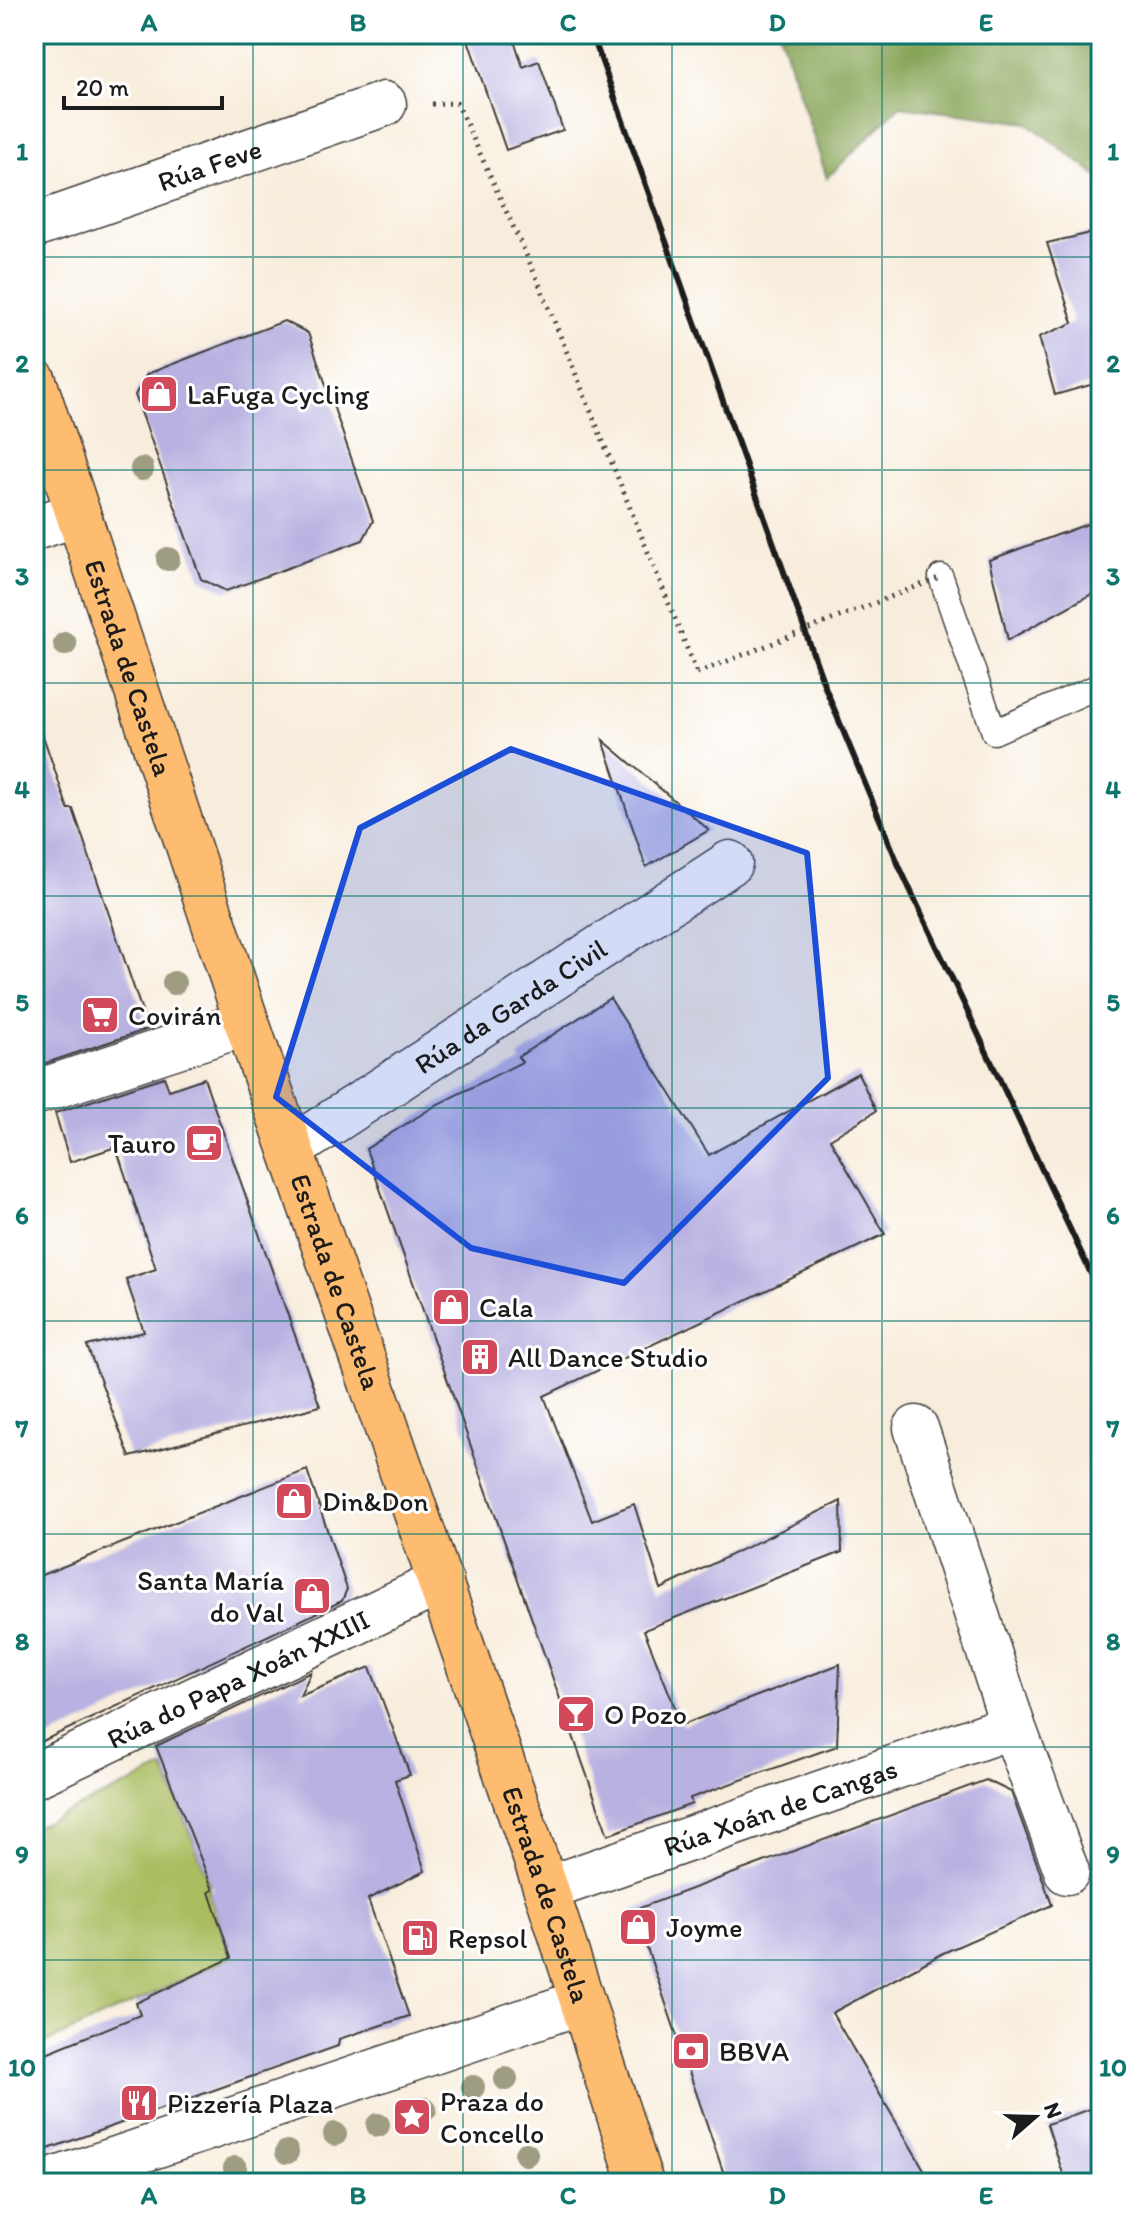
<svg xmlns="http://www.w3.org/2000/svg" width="1135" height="2217" viewBox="0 0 1135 2217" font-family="Itim,sans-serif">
  <rect width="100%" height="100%" fill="#fff"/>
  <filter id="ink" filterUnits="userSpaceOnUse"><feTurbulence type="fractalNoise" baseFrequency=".0125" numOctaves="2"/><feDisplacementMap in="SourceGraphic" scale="16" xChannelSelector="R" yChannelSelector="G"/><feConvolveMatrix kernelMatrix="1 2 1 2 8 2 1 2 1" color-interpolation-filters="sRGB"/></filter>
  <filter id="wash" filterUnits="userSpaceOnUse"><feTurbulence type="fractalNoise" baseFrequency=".006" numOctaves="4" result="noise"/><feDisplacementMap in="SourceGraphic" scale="32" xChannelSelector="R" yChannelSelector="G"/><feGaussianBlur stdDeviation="1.8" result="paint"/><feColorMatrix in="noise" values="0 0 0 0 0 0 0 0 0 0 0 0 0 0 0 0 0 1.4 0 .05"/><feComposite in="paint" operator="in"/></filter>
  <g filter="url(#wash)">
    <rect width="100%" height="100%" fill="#f8eddc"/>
    <path fill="#aabd61" stroke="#636c3e" stroke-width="2" d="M164,1768L209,1880V1892L232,1958L34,2048V1827Z"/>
    <path fill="#87a457" stroke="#52603a" stroke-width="2" d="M780,34H1101V179L1028,123L900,106L827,178Z"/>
    <g id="blocks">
      <g fill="#b8b1e1">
        <path d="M466,34H512L523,67L539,61L563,130L506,150Z"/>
        <path d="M1091,233L1101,273V382L1055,395L1039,337L1073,323L1047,243Z"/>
        <path d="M284,321L308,333L373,521L363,540L226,591L201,579L135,395L147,374Z"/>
        <path d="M1101,519V589L1008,640L989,560Z"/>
        <path d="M41,730L68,809H73L148,1029L40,1065L34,1047V732Z"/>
        <path d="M603,740L709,830L646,867Z"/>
        <path d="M610,998L709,1155L858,1073L876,1111L830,1139L885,1234L544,1396L592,1521L634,1504L661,1589L841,1501L842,1552L644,1630L682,1725L840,1664L837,1746L690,1798L692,1804L608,1835L366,1149L438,1104L522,1062L518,1057Z"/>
        <path d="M164,1077L169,1090L204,1078L320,1406L130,1457L87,1346L144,1332L126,1279L156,1269L116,1147L70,1162L55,1113Z"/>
        <path d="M307,1470L347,1589L342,1601L34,1745V1578Z"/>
        <path d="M370,1667L410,1775L395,1780L425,1871L368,1899L409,2016L339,2039L338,2046L34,2154V2058L140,2015L136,2003L231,1958L209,1892L213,1890L156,1746L311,1672L300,1696Z"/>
        <path d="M986,1780L1011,1792L1052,1905L943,1953L832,2013L932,2183H727L634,1910Z"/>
        <path d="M1101,2105V2183H1066L1047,2124Z"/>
      </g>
    </g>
  </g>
  <g filter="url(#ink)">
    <use href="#blocks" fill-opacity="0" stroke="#3d3b39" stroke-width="2"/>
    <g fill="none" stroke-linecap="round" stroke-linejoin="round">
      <g stroke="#3d3b39" stroke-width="27">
        <path id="lane" d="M941,577L994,732L1101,685"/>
      </g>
      <g stroke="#3d3b39" stroke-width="47">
        <g id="street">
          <path id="s1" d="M34,226L384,104"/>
          <path d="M34,528L78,514"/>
          <path d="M34,1093L247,1023"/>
          <path id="s2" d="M291,1149L730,863"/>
          <path d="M1013,1726L1067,1872"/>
          <path id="s3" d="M34,1776L441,1582"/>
          <path id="s4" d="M546,1889L1013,1726L916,1428"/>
          <path d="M45,2183L581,2002"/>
        </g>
      </g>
      <g stroke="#3d3b39" stroke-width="47">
        <g id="primary">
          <path id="s5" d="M34,381L247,1023L546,1889L641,2183"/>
        </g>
      </g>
      <path stroke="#3d3b39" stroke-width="5" stroke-dasharray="2 6" stroke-linecap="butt" d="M432,104L457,103L538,281L697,673"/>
      <use href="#lane" stroke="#fff" stroke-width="24"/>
      <use href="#street" stroke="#fff" stroke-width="44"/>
      <use href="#primary" stroke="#febc70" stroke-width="44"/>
      <path stroke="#1c1c1c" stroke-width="6" d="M592,34L825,687L900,868L1101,1295"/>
      <path stroke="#3d3b39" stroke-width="5" stroke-dasharray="2 6" stroke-linecap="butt" d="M697,673L941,577"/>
    </g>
    <g fill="#9e9d82">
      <circle cx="142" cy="469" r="12"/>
      <circle cx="168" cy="559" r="12"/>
      <circle cx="65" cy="644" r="12"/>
      <circle cx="174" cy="983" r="12"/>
      <circle cx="506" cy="2079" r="12"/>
      <circle cx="473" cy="2087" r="12"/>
      <circle cx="425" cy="2109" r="12"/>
      <circle cx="378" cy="2125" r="12"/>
      <circle cx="335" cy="2134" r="12"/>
      <circle cx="287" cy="2152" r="12"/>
      <circle cx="526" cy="2154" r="12"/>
      <circle cx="235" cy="2168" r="12"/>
    </g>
  </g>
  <path fill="#1d4ed8" fill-opacity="0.2" stroke="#1d4ed8" stroke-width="6" stroke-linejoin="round" d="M511,749L807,853L828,1078L624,1283L471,1248L276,1097L360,828Z"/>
  <path fill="none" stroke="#0f766e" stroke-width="2" stroke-opacity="0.55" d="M253,34V2183M463,34V2183M672,34V2183M882,34V2183M34,257H1101M34,470H1101M34,683H1101M34,896H1101M34,1108H1101M34,1321H1101M34,1534H1101M34,1747H1101M34,1960H1101"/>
  <defs>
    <g id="shop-square" transform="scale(2)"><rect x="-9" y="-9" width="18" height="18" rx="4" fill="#d1495b" stroke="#fff"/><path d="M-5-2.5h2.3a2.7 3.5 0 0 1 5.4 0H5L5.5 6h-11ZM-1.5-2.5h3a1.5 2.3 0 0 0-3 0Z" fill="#fff"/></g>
    <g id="supermarket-square" transform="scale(2)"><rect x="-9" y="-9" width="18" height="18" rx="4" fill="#d1495b" stroke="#fff"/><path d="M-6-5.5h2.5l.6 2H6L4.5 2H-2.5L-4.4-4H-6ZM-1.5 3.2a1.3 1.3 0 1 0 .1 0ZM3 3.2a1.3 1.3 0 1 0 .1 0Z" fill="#fff"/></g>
    <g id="cafe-square" transform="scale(2)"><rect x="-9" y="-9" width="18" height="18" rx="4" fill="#d1495b" stroke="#fff"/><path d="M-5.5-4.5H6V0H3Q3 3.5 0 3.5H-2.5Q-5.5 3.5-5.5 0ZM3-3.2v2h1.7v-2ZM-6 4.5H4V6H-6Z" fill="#fff"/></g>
    <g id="building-square" transform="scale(2)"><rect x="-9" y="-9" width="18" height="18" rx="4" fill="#d1495b" stroke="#fff"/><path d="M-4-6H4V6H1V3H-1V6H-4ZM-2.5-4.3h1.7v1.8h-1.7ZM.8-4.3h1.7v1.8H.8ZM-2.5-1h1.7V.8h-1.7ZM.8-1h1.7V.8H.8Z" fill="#fff"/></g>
    <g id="bar-square" transform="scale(2)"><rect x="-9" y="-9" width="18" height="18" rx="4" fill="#d1495b" stroke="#fff"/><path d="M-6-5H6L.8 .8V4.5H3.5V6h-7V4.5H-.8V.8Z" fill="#fff"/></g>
    <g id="fuel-square" transform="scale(2)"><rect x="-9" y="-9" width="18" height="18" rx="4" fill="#d1495b" stroke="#fff"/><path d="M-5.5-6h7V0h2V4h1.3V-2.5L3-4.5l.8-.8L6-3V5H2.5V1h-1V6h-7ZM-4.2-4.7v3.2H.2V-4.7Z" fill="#fff"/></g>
    <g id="bank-square" transform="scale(2)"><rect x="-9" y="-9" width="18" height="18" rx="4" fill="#d1495b" stroke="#fff"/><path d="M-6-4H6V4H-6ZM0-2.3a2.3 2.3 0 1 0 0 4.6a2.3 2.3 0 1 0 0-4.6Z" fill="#fff"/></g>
    <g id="restaurant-square" transform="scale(2)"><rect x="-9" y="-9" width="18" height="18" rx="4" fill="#d1495b" stroke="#fff"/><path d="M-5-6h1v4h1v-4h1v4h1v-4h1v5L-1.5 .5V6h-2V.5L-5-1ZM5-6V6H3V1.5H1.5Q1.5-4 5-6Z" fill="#fff"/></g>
    <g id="sight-square" transform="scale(2)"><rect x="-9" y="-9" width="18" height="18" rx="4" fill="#d1495b" stroke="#fff"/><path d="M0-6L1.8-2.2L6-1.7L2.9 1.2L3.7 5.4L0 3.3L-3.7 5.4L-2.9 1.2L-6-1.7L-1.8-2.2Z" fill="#fff"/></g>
  </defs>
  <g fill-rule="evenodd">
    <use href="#shop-square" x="159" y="394"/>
    <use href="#supermarket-square" x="100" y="1015"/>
    <use href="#cafe-square" x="204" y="1143"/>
    <use href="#shop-square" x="451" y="1307"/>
    <use href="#building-square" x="480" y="1357"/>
    <use href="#shop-square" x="294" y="1501"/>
    <use href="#shop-square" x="312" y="1596"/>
    <use href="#bar-square" x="576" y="1714"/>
    <use href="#shop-square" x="638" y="1927"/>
    <use href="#fuel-square" x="420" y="1938"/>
    <use href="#bank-square" x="691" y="2051"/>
    <use href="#restaurant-square" x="139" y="2103"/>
    <use href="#sight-square" x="412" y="2117"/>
  </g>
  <g text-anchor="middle" stroke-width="6" stroke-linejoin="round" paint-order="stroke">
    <g font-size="28" fill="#1c1c1c" stroke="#fff">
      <text dy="10" stroke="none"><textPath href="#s1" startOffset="186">Rúa Feve</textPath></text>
      <text dy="10" stroke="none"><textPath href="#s5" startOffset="302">Estrada de Castela</textPath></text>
      <text dy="10" stroke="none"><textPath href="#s2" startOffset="262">Rúa da Garda Civil</textPath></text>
      <text dy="10" stroke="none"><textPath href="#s5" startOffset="950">Estrada de Castela</textPath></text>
      <text dy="10" stroke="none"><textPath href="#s3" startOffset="226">Rúa do Papa Xoán XXIII</textPath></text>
      <text dy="10" stroke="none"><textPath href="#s4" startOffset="248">Rúa Xoán de Cangas</textPath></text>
      <text dy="10" stroke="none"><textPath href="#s5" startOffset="1598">Estrada de Castela</textPath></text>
    </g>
    <g font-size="28" fill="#1c1c1c" stroke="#fff" text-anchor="start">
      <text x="187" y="404">LaFuga Cycling</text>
      <text x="128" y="1025">Covirán</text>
      <text x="176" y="1153" text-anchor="end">Tauro</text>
      <text x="479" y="1317">Cala</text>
      <text x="508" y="1367">All Dance Studio</text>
      <text x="322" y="1511">Din&amp;Don</text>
      <text x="284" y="1590" text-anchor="end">Santa María<tspan x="284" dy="32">do Val</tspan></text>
      <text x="604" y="1724">O Pozo</text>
      <text x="666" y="1937">Joyme</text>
      <text x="448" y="1948">Repsol</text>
      <text x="719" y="2061">BBVA</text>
      <text x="440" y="2111">Praza do<tspan x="440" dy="32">Concello</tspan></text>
      <text x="167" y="2113">Pizzería Plaza</text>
    </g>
  </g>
  <rect width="1135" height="2217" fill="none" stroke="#fff" stroke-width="88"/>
  <g transform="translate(1035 2117) rotate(70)" stroke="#ffffff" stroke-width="6" paint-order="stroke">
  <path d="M0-6L14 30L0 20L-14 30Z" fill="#1c1c1c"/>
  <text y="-12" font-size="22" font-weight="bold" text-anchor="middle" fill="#1c1c1c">N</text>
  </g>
  <path d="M64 96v12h158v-12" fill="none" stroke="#1c1c1c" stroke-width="4"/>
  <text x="76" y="96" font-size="24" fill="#1c1c1c" stroke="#ffffff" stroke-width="6" paint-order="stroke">20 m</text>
  <rect x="44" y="44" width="1047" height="2129" fill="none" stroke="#0f766e" stroke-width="3"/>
  <g font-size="26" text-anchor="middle" font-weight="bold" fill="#0f766e">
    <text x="149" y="31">A</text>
    <text x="358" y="31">B</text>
    <text x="568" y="31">C</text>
    <text x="777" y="31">D</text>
    <text x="986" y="31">E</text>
    <text x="22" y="160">1</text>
    <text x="1113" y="160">1</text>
    <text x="22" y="372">2</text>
    <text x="1113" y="372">2</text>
    <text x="22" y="585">3</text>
    <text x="1113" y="585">3</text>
    <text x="22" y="798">4</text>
    <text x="1113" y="798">4</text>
    <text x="22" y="1011">5</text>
    <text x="1113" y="1011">5</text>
    <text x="22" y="1224">6</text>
    <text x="1113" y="1224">6</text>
    <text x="22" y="1437">7</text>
    <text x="1113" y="1437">7</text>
    <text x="22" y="1650">8</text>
    <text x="1113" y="1650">8</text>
    <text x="22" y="1863">9</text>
    <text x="1113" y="1863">9</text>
    <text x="22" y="2076">10</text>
    <text x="1113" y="2076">10</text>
    <text x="149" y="2204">A</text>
    <text x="358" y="2204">B</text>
    <text x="568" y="2204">C</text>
    <text x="777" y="2204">D</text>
    <text x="986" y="2204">E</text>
  </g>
</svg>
